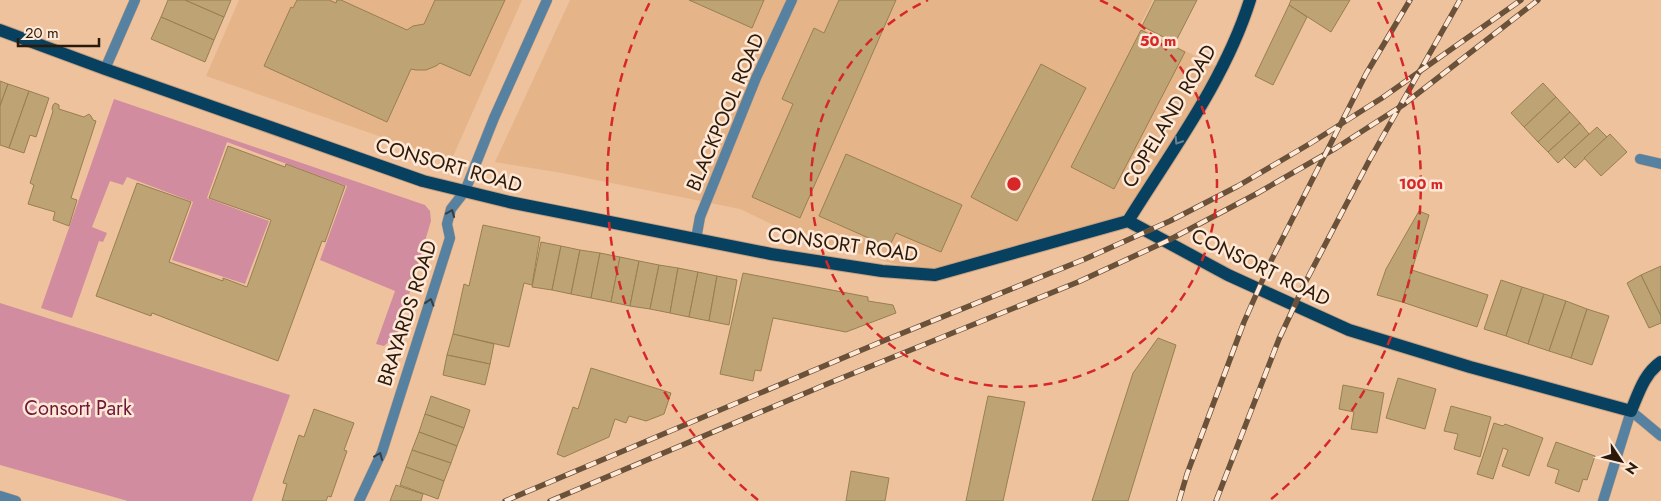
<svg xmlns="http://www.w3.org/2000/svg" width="1661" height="501" viewBox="0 0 1661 501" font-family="Jost,sans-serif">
  <rect width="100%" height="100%" fill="#eec29d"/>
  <g fill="#e6b489">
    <path d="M239,0H522L451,161L206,76Z"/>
    <path d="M570,0H1153L1139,27L1221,69L1128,221L935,275L801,238L740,209L562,173L495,162Z"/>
  </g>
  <g fill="#d28c9f">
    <path d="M114,99L425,205L430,211L431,221L397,335L384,346L376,344L395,291L320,260L347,186L227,142L207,198L269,221L245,284L172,260L193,202L127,177L123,185L110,181L92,227L107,233L103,242L99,241L72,318L41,308Z"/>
    <path d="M0,303L290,395L252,501H128L0,465Z"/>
  </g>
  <g fill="#bea374" stroke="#987f50">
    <path d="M168,0H185L224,17L214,40L161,17Z"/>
    <path d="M185,0H231L224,17Z"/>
    <path d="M297,0H329L336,3L337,0H341L407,30L413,26L424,24L435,0H505L470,76L440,63L436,66L426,70H416L411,69L387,122L264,66L291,7L293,8Z"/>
    <path d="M689,0H764L752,28Z"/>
    <path d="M839,0H896L800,218L752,197L793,104L782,99L814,28L824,33Z"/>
    <path d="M1155,0H1197L1175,43L1142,26Z"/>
    <path d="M1291,0H1350L1331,32L1289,5Z"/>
    <path d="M1289,5L1307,17L1273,85L1255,76Z"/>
    <path d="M161,17L214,40L205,62L151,39Z"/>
    <path d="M1141,30L1185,52L1114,189L1071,167Z"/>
    <path d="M1041,64L1086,88L1017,221L971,197Z"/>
    <path d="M0,81L8,84L0,106Z"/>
    <path d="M1543,83L1556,97L1524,127L1511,113Z"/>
    <path d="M8,84L29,91L9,148L0,145V106Z"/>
    <path d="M29,91L49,98L36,137L30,135L24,153L9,148Z"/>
    <path d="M1556,97L1570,112L1538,142L1524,127Z"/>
    <path d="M55,103L59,105V109L84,117L89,114L91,116L93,120L96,121L71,198L77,200L69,226L53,220L55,212L28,204L34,185L30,183L53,111L52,109L53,105Z"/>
    <path d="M1570,112L1580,123L1548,152L1538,142Z"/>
    <path d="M1580,123L1589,134L1558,163L1548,152Z"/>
    <path d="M1597,127L1607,137L1575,168L1564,157Z"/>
    <path d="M1610,134L1627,152L1601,176L1584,158Z"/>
    <path d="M228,146L285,167L286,164L345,186L325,242L322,241L278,361L152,313L151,316L96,296L137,183L191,202L169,262L223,281V278L247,287L271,220L209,198Z"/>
    <path d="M846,154L962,205L941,252L896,233L889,247L819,216Z"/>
    <path d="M1419,211L1429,215L1402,302L1377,295L1386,269Z"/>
    <path d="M483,225L540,237L532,285L524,283L509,347L453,334L464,284L469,286Z"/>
    <path d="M541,242L561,246L552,290L532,287Z"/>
    <path d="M561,246L580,250L571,294L552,290Z"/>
    <path d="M580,250L600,253L591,298L571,294Z"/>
    <path d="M600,253L620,257L611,302L591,298Z"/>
    <path d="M620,257L639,261L630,306L611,302Z"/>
    <path d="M639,261L659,265L650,309L630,306Z"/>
    <path d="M659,265L678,268L670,313L650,309Z"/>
    <path d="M1661,266V316L1641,275Z"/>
    <path d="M678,268L698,272L689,317L670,313Z"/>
    <path d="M1412,270L1488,295L1477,327L1402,302Z"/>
    <path d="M698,272L717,276L709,321L689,317Z"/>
    <path d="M743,273L868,297V301L893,305L896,313L846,332L773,318L761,371L755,370L753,381L720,374Z"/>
    <path d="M1641,275L1661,316V323L1649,328L1627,283Z"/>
    <path d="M717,276L737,280L729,325L709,321Z"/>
    <path d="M1501,280L1522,287L1506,336L1484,329Z"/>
    <path d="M1522,287L1544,294L1528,344L1506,336Z"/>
    <path d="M1544,294L1566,301L1549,351L1528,344Z"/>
    <path d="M1566,301L1587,309L1571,358L1549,351Z"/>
    <path d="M1587,309L1609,316L1592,365L1571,358Z"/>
    <path d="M453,334L494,344L490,364L447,355Z"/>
    <path d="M1158,338L1176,345L1128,501H1092L1133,373Z"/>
    <path d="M447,355L490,364L485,385L443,375Z"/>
    <path d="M591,368L671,393L664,414L646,421L629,416L626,423L615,419L609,437L564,457L557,454L573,407L578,409Z"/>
    <path d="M1398,378L1436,389L1425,429L1386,418Z"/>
    <path d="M1343,385L1384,393L1377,433L1351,429L1354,412L1339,409Z"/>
    <path d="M431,396L470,410L464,428L425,414Z"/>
    <path d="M988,396L1025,402L1003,501H966Z"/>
    <path d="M1451,406L1491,417L1480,457L1454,449L1458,434L1444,431Z"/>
    <path d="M314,409L354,423L344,450L347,451L331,497L328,496L326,501H282L287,484L283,483L299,435L304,437Z"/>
    <path d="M425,414L464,428L457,446L419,432Z"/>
    <path d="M1494,423L1503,426L1505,424L1543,438L1529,476L1502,466L1508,450L1503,448L1493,479L1477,474Z"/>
    <path d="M419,432L457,446L451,463L412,450Z"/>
    <path d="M1556,442L1595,456L1587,480L1583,479L1579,492L1555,483L1559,470L1547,466Z"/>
    <path d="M412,450L451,463L444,481L406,467Z"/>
    <path d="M406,467L444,481L438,499L400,485Z"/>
    <path d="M851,471L889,478L885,501H846Z"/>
    <path d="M396,485L423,494L421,501H390Z"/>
  </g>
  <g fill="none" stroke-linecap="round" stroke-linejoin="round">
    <g stroke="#c7a080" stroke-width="11">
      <g id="minor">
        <path d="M105,69L135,0"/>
        <path d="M1640,159L1661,164"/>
        <path d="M696,239L700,217L756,78L792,0"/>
        <path d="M0,496L16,501"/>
        <path d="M359,501L382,452L450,238L447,224L451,209L465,191L494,118L547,0"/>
        <path d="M1603,501L1631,411L1661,436"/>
      </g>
    </g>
    <g stroke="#c7a080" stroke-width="14">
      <g id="primary">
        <path d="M0,30L105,69L423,181L509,202L771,254L882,271L935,275L1128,221L1228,275L1349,330L1470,367L1631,411C1639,392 1644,374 1661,362"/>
        <path d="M1128,221C1172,150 1225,80 1250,0"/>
      </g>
    </g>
    <use href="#minor" stroke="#5681a1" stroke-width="10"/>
    <use href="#primary" stroke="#084060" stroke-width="12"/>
    <g stroke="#6a513a" stroke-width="5.5">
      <g id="rail">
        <path d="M505,501L883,341L1085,259L1170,221L1238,186L1311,143L1382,98L1521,0"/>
        <path d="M550,501L827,384L1078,282L1169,240L1256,194L1336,148L1403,105L1538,0"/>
        <path d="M1179,501L1187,474L1244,322L1270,263L1366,74L1410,0"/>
        <path d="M1216,501L1279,339L1306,281L1370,159L1460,0"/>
      </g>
    </g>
    <use href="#rail" stroke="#ffe8d5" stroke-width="4" stroke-dasharray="11" stroke-linecap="butt"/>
  </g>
  <defs><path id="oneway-chevron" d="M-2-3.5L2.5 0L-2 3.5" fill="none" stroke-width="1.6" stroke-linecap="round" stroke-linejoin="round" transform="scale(1.25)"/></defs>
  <use stroke="#6b838f" href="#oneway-chevron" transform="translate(1178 141) rotate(122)"/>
  <g stroke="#393e40">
    <use href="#oneway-chevron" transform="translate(451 213) rotate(-68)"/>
    <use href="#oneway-chevron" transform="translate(430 302) rotate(-73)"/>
    <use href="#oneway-chevron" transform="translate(379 456) rotate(-67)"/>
  </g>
  <g fill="none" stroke="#d62828" stroke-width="2.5" stroke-dasharray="9 6">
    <path d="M1100 0A203 203 0 1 1 928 0"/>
    <path d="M758 500A407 407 0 0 1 650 2M1378 2A407 407 0 0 1 1270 500"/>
  </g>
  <g text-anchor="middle" stroke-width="5" stroke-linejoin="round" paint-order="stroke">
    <g font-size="20" fill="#2a1a0b" stroke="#ffe8d5">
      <text transform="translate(725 112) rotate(-67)" y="7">BLACKPOOL ROAD</text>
      <text transform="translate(1169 116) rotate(-59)" y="7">COPELAND ROAD</text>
      <text transform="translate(449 165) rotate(16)" y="7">CONSORT ROAD</text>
      <text transform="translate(843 244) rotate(8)" y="7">CONSORT ROAD</text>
      <text transform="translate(1261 267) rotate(26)" y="7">CONSORT ROAD</text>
      <text transform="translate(407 313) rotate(-72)" y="7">BRAYARDS ROAD</text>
    </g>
    <g font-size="20" fill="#6e173a" stroke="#ffe8d5">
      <text x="78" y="415">Consort Park</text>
    </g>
  </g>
  <circle cx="1014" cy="184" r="8" fill="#d62828" stroke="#ffe8d5" stroke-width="2.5"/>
  <g font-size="15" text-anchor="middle" font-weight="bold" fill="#d62828" stroke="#ffe8d5" stroke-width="5" stroke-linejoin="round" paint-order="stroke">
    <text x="1158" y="46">50 m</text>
    <text x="1421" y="189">100 m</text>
  </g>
  <g transform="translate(1621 461) rotate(125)" stroke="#ffe8d5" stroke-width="4" paint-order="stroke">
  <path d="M0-4L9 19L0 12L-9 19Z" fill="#2a1a0b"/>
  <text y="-8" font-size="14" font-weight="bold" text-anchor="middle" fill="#2a1a0b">N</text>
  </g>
  <path d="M18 38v8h81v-8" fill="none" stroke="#2a1a0b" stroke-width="2.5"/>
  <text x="25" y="38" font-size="15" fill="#2a1a0b" stroke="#ffe8d5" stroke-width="4" paint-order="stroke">20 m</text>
</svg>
